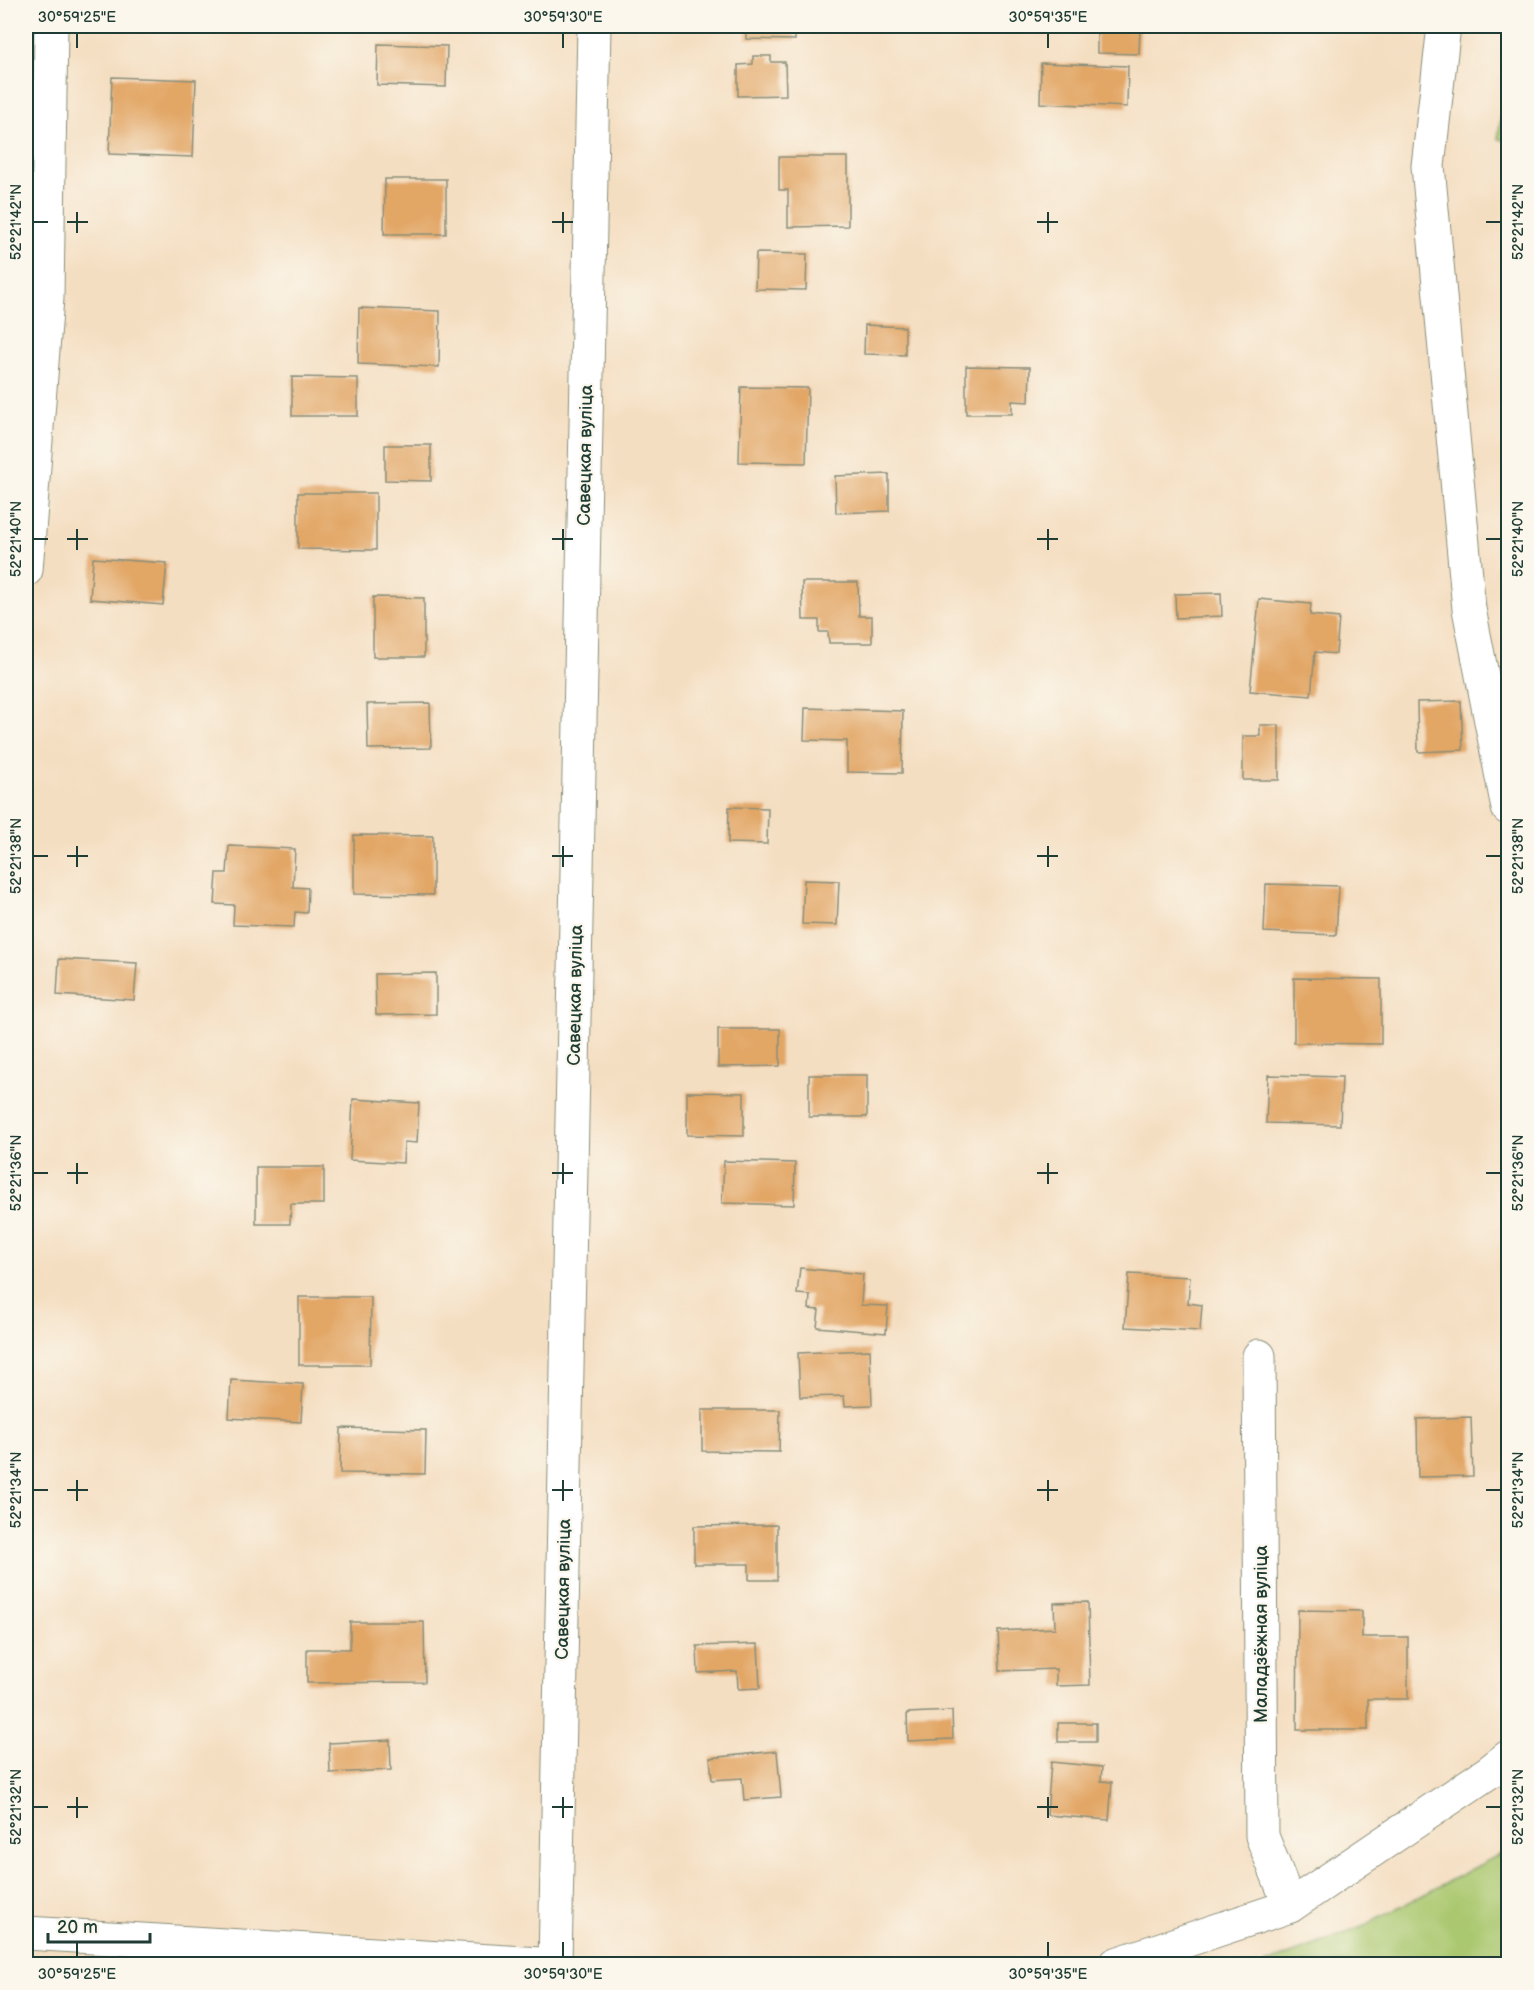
<svg xmlns="http://www.w3.org/2000/svg" width="1534" height="1990" viewBox="0 0 1534 1990" font-family="'Balsamiq Sans',sans-serif">
  <rect width="100%" height="100%" fill="#fbf7ec"/>
  <filter id="ink" filterUnits="userSpaceOnUse"><feTurbulence type="fractalNoise" baseFrequency=".0167" numOctaves="2"/><feDisplacementMap in="SourceGraphic" scale="12" xChannelSelector="R" yChannelSelector="G"/><feConvolveMatrix kernelMatrix="1 2 1 2 8 2 1 2 1" color-interpolation-filters="sRGB"/></filter>
  <filter id="wash" filterUnits="userSpaceOnUse"><feTurbulence type="fractalNoise" baseFrequency=".008" numOctaves="4" result="noise"/><feDisplacementMap in="SourceGraphic" scale="24" xChannelSelector="R" yChannelSelector="G"/><feGaussianBlur stdDeviation="1.35" result="paint"/><feColorMatrix in="noise" values="0 0 0 0 0 0 0 0 0 0 0 0 0 0 0 0 0 1.4 0 .05"/><feComposite in="paint" operator="in"/></filter>
  <g filter="url(#wash)">
    <rect width="100%" height="100%" fill="#f4dec1"/>
    <g fill="#aac86f" stroke="#648252" stroke-width="1.5">
      <path d="M1508,57V141L1498,139Z"/>
      <path d="M1508,1850V1964H1264L1362,1927Z"/>
    </g>
    <g id="blocks">
      <g fill="#e2a665">
        <path d="M746,26H795V40L746,39Z"/>
        <path d="M1097,26H1121V28L1140,29L1139,54L1097,53Z"/>
        <path d="M378,44L447,46L446,87L377,85Z"/>
        <path d="M753,56H771V62H785L786,95L738,96V65L753,64Z"/>
        <path d="M1041,63L1128,66L1127,107L1040,103Z"/>
        <path d="M112,77L196,80L193,157L109,154Z"/>
        <path d="M779,157H848V226L788,227V190H779Z"/>
        <path d="M385,179H446V234H384Z"/>
        <path d="M756,253L807,254L806,290L755,289Z"/>
        <path d="M359,308L440,311L439,367L358,364Z"/>
        <path d="M865,325L905,327V355L864,354Z"/>
        <path d="M966,366L1030,367L1029,402L1012,401V414H966Z"/>
        <path d="M292,377L358,378V416H292Z"/>
        <path d="M741,387L808,388L806,463L739,462Z"/>
        <path d="M385,445H431V481L385,480Z"/>
        <path d="M889,474V511L836,513L835,476Z"/>
        <path d="M298,493H376V550L298,549Z"/>
        <path d="M93,558L167,563L163,605L90,599Z"/>
        <path d="M802,582H858L859,616H872V643H829L828,632H819V620H803Z"/>
        <path d="M1221,593L1222,616L1176,618L1175,594Z"/>
        <path d="M373,597L424,598V657H373Z"/>
        <path d="M1259,599L1311,604L1310,615L1339,618L1336,654L1315,652L1311,696L1250,691Z"/>
        <path d="M1461,701L1463,750L1418,752L1417,702Z"/>
        <path d="M430,703L431,748L368,749L367,704Z"/>
        <path d="M805,708L903,711L902,773L847,772V741L804,740Z"/>
        <path d="M1260,725H1279V780H1243V736H1260Z"/>
        <path d="M729,807L768,808L767,844L728,843Z"/>
        <path d="M354,835L433,836V895L354,894Z"/>
        <path d="M229,846L295,849L293,887L308,888L307,913L295,912L294,927L233,925L234,905L215,904L217,873H227Z"/>
        <path d="M804,880L839,881L837,925L802,924Z"/>
        <path d="M1266,884L1339,886L1336,935L1264,932Z"/>
        <path d="M59,959L137,963L134,1000L57,995Z"/>
        <path d="M436,973V1014L376,1015L375,974Z"/>
        <path d="M1294,978L1381,979V1044L1294,1043Z"/>
        <path d="M718,1029H780V1066L718,1067Z"/>
        <rect x="809" y="1075" width="58" height="42"/>
        <path d="M1268,1075L1342,1077L1340,1125L1266,1123Z"/>
        <path d="M687,1092L744,1093V1136L687,1135Z"/>
        <path d="M353,1099L419,1103L417,1143L404,1142L403,1163L350,1160Z"/>
        <path d="M724,1161L795,1163L794,1205L722,1203Z"/>
        <path d="M256,1167H324V1204H291L290,1224H256Z"/>
        <path d="M800,1268L863,1274L861,1305L888,1306L886,1333L817,1327L819,1310L809,1309L810,1295L797,1294Z"/>
        <path d="M1129,1274L1190,1277L1188,1303L1202,1305L1200,1331L1125,1327Z"/>
        <path d="M299,1297H371L370,1365H299Z"/>
        <path d="M870,1350L872,1405L845,1406L844,1396L800,1397L798,1353Z"/>
        <path d="M231,1380L303,1384L301,1422L229,1418Z"/>
        <path d="M702,1410H780L779,1452L702,1451Z"/>
        <path d="M1471,1417L1473,1476L1418,1477L1417,1419Z"/>
        <path d="M341,1428L426,1430L425,1474L340,1473Z"/>
        <path d="M777,1525V1580H749V1564H694V1526Z"/>
        <path d="M1088,1602L1090,1685L1056,1686V1669L1000,1671L998,1631L1055,1628L1054,1603Z"/>
        <path d="M1298,1610L1362,1611V1637H1408V1699H1368V1730H1297Z"/>
        <path d="M350,1622H424L425,1682L307,1683V1649H350Z"/>
        <path d="M758,1644L760,1688L738,1689L737,1671L698,1673L697,1646Z"/>
        <path d="M952,1711L953,1739L908,1741L907,1713Z"/>
        <rect x="1058" y="1723" width="38" height="19"/>
        <path d="M390,1740L391,1770L330,1773L329,1743Z"/>
        <path d="M777,1751L781,1797L744,1800L742,1778L712,1780L710,1758Z"/>
        <path d="M1051,1762L1102,1767L1101,1781L1112,1782L1109,1820L1047,1815Z"/>
      </g>
    </g>
  </g>
  <g filter="url(#ink)">
    <use href="#blocks" fill-opacity="0" stroke="#8a8e7a" stroke-width="1.5"/>
    <g fill="none" stroke-linecap="round" stroke-linejoin="round">
      <g stroke="#8a8e7a" stroke-width="35">
        <g id="minor">
          <path d="M1444,26L1428,166L1469,609L1508,808"/>
          <path d="M26,570L47,298L51,26"/>
          <path d="M1259,1356L1262,1836L1290,1906"/>
          <path d="M26,1933L540,1964"/>
          <path d="M555,1964L594,26"/>
          <path d="M1116,1964L1290,1906L1489,1772L1508,1757"/>
        </g>
      </g>
      <use href="#minor" stroke="#fff" stroke-width="33"/>
    </g>
  </g>
  <path fill="none" stroke="#1f3d34" stroke-width="2" d="M77,33V48M563,33V48M1048,33V48M77,212V233M563,212V233M1048,212V233M33,222H48M67,222H88M552,222H573M1037,222H1058M1486,222H1501M77,529V550M563,529V550M1048,529V550M33,539H48M67,539H88M552,539H573M1037,539H1058M1486,539H1501M77,846V867M563,846V867M1048,846V867M33,856H48M67,856H88M552,856H573M1037,856H1058M1486,856H1501M77,1163V1184M563,1163V1184M1048,1163V1184M33,1173H48M67,1173H88M552,1173H573M1037,1173H1058M1486,1173H1501M77,1480V1501M563,1480V1501M1048,1480V1501M33,1490H48M67,1490H88M552,1490H573M1037,1490H1058M1486,1490H1501M77,1797V1818M563,1797V1818M1048,1797V1818M33,1807H48M67,1807H88M552,1807H573M1037,1807H1058M1486,1807H1501M77,1942V1957M563,1942V1957M1048,1942V1957"/>
  <g text-anchor="middle" stroke-width="4.5" stroke-linejoin="round" paint-order="stroke">
    <g font-size="18" fill="#1f3d34" stroke="#fbf7ec">
      <text transform="translate(585 455) rotate(-89)" y="6">Савецкая вуліца</text>
      <text transform="translate(575 995) rotate(-89)" y="6">Савецкая вуліца</text>
      <text transform="translate(563 1589) rotate(-89)" y="6">Савецкая вуліца</text>
      <text transform="translate(1261 1634) rotate(-90)" y="6">Маладзёжная вуліца</text>
    </g>
  </g>
  <rect width="1534" height="1990" fill="none" stroke="#fbf7ec" stroke-width="66"/>
  <path d="M48 1933v9h102v-9" fill="none" stroke="#1f3d34" stroke-width="3"/>
  <text x="57" y="1933" font-size="18" fill="#1f3d34" stroke="#fbf7ec" stroke-width="4.5" paint-order="stroke">20 m</text>
  <rect x="33" y="33" width="1468" height="1924" fill="none" stroke="#1f3d34" stroke-width="2"/>
  <g font-size="15" text-anchor="middle" fill="#1f3d34">
    <text x="77" y="22">30°59'25"E</text>
    <text x="563" y="22">30°59'30"E</text>
    <text x="1048" y="22">30°59'35"E</text>
    <text transform="translate(16 222) rotate(-90)" y="5">52°21'42"N</text>
    <text transform="translate(1518 222) rotate(-90)" y="5">52°21'42"N</text>
    <text transform="translate(16 539) rotate(-90)" y="5">52°21'40"N</text>
    <text transform="translate(1518 539) rotate(-90)" y="5">52°21'40"N</text>
    <text transform="translate(16 856) rotate(-90)" y="5">52°21'38"N</text>
    <text transform="translate(1518 856) rotate(-90)" y="5">52°21'38"N</text>
    <text transform="translate(16 1173) rotate(-90)" y="5">52°21'36"N</text>
    <text transform="translate(1518 1173) rotate(-90)" y="5">52°21'36"N</text>
    <text transform="translate(16 1490) rotate(-90)" y="5">52°21'34"N</text>
    <text transform="translate(1518 1490) rotate(-90)" y="5">52°21'34"N</text>
    <text transform="translate(16 1807) rotate(-90)" y="5">52°21'32"N</text>
    <text transform="translate(1518 1807) rotate(-90)" y="5">52°21'32"N</text>
    <text x="77" y="1979">30°59'25"E</text>
    <text x="563" y="1979">30°59'30"E</text>
    <text x="1048" y="1979">30°59'35"E</text>
  </g>
</svg>
